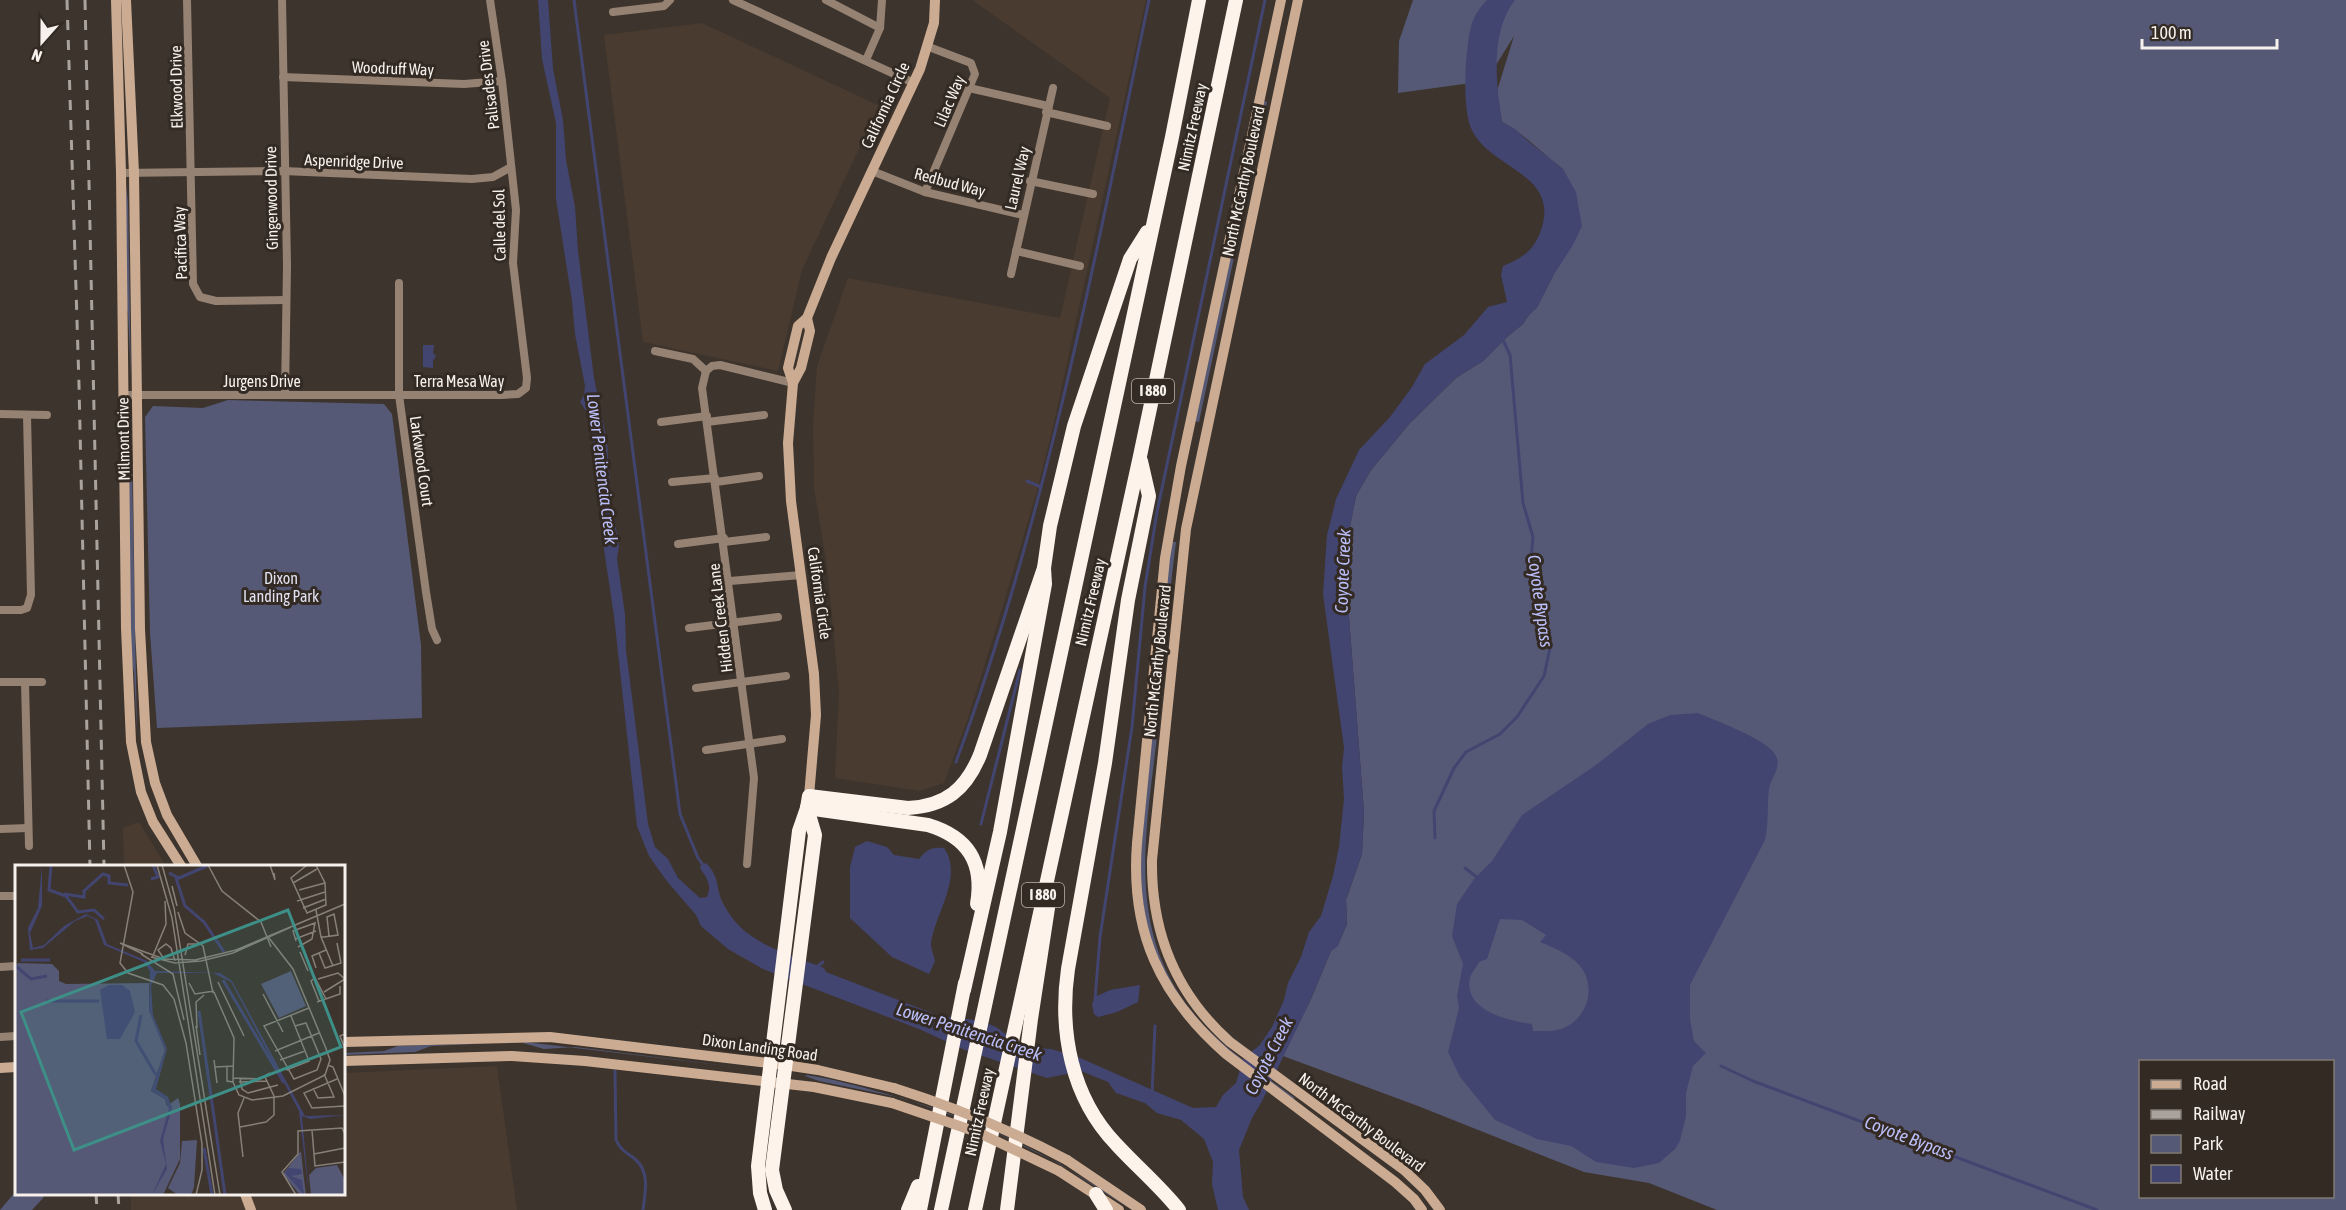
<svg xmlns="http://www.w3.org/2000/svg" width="2346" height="1210" viewBox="0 0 2346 1210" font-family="'Asap Condensed',sans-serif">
  <rect width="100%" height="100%" fill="#3d342d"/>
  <g fill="#493b2f">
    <path d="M972,0H1146L1053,427L1037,491L999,619L967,721L944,783L920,791L835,778L839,692L827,566L814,488L813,425L817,366L848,278L1060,318L1110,98Z"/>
    <path d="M702,23L882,107L872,128L865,136L802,270L778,371L643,342L604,35Z"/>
    <path d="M139,822L166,866H124L123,828Z"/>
    <path d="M497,1066L517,1210H131V1194H344V1073Z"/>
  </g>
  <g fill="#565976" fill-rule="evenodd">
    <path d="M1413,0H2346V1210H1717L1649,1183L1584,1172L1418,1106L1283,1056L1311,999L1331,951L1338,945L1347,924L1346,900L1362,854L1364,812L1348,604V537L1356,496L1371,470L1410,423L1456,378L1483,361L1507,337L1523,324L1529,315L1537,307L1553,276L1563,169C1544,155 1522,132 1502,122L1497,91L1514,36L1486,81L1398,93L1399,41ZM2140,1062H2332V1196H2140Z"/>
    <path d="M1264,101L1267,102L1199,422L1194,421Z"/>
    <path d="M126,184L128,202L131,378L128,313L123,287Z"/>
    <path d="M228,400L384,404L392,414L421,645L422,718L157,728L150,633L145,417L153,406L203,408Z"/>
    <path d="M130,410H131L137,733L134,673L129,645L127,420Z"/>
    <path d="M1170,542H1176C1168,604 1163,666 1158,727C1149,815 1127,908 1176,989C1205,1037 1251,1066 1295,1098L1293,1099L1225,1048L1188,1010L1160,965L1147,930L1139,873Z"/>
    <path d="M525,1042L736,1067L575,1047L544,1049L523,1043Z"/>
    <path d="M497,1043L431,1046L415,1052L344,1055V1053L384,1051L398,1046Z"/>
    <path d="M807,1075C833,1079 858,1086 883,1093C974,1117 1055,1156 1132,1210L1060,1164L980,1125L902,1098L819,1081L805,1076Z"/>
    <path d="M16,1191V1194H39L44,1197L32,1210H0Z"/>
  </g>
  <g fill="#434571" fill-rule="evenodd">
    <path d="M538,0H548L553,69L563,120L566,160L575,207L578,251L594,378L607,441L611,502L619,545L617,559L625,614L626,650L648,824L655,847L668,859L678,878L700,898L707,897C712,885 707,878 700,868L701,865L706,863C721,878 715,889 724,905C744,944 786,953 824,968L826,972L937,1015L981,1021L996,1027L1012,1039L1034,1048L1051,1049L1078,1057L1193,1108L1216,1107L1223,1095L1236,1083L1244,1057L1259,1046L1272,1027L1284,1000L1288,983L1301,957L1309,932L1321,916L1333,876L1339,847L1344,799L1342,767L1344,748L1323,594L1327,535L1336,499L1359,450L1390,417L1412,387L1425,364L1464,335L1488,307L1507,302L1501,275L1503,266C1522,258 1534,251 1541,230C1561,173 1487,168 1471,128C1462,108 1465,49 1471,27C1473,17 1480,7 1487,0H1515C1490,32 1496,84 1502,122L1515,129L1528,141L1563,169L1576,192L1582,226L1573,245L1553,276L1537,308L1529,315L1523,324L1507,337L1483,361L1456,378L1410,423L1371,470L1356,496L1348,537V604L1364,812L1362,854L1346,900L1347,924L1338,946L1331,951L1311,999L1262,1101L1252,1118L1239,1150L1243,1197L1249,1210H1218L1212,1184L1213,1162L1204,1139L1181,1120L1157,1113L1145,1103L1116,1093L1108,1082L1081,1071L1047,1078L965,1050L919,1029L763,969L728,949L701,926L696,915L666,880L649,856L637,826L614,616L602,536L591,418L580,402L584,395L585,386L575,334L572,301L556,199V123L542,59Z"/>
    <path d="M423,345H434L433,353L436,356L433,361V368L423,367Z"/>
    <path d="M1698,713C1714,720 1773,741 1777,758C1780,770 1771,778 1769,789C1767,806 1769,823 1765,840L1690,985V1019L1694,1041L1706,1053L1693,1066L1686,1093V1116L1680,1141L1675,1149L1659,1163L1634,1168L1596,1162L1571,1146L1537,1139L1495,1120L1460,1077L1448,1052L1459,1008L1457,996L1463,964L1452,936L1457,904L1474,879L1492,861L1522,815L1596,765L1648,724L1670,715ZM1500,919L1522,920L1546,935L1540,942C1556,949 1573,955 1583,970C1595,990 1587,1016 1566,1027C1556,1032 1544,1031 1533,1031L1532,1024C1510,1021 1463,1011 1470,978C1471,973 1477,967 1479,962L1487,959Z"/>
    <path d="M867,841L887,847L894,855L919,859C927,849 932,847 944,848C964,876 935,914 931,943C931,949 934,956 935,961L929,974L892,957L850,918V867L855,847Z"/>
    <path d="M1140,985L1138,1002L1117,1012L1098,1017L1094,1014L1092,1004L1095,997L1110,990Z"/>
  </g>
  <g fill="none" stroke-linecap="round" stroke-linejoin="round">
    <g stroke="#434571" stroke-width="3">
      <path d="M574,0L680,814L698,858L703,865"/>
      <path d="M1027,481L1041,487"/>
      <path d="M956,762C1047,515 1095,257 1149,0"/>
      <path d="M981,824L1020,670"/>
      <path d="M1435,838L1434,811L1454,768L1466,752L1500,734L1517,717L1544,676L1550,648L1549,637L1540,616L1531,560L1533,537L1523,503L1510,355L1502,338"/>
      <path d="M1465,868L1478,878"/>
      <path d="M818,966L823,962"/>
      <path d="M1095,1000L1100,937L1132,727L1145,587L1157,512L1265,0"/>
      <path d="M1721,1066L1753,1081L2097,1210"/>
      <path d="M615,1071L616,1140C621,1151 628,1153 636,1160C650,1172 645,1194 643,1210"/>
      <path d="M1152,1093L1155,1026"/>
    </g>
    <g stroke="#958272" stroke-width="8">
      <path d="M187,0L193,284L200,297L216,301L286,300"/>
      <path d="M282,0L287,265L285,395"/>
      <path d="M733,0L914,83"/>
      <path d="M826,0L880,28"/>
      <path d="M613,12L664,6L670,0"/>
      <path d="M866,60L880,28L882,0"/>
      <path d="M283,77L464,84L502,81"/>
      <path d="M969,88L1048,106"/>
      <path d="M1046,112L1107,126"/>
      <path d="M872,171L925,192L1023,215"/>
      <path d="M121,173L283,171L472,179L493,177L511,167"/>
      <path d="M1030,181L1093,194"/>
      <path d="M925,192L975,74L971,63L929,47"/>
      <path d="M1016,251L1080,266"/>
      <path d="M1011,274L1053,88"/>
      <path d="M399,283V395L426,592L432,629L437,640"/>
      <path d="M655,351L693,359L706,371L712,366L720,365L793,383"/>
      <path d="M706,371L702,388L754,778L747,864"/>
      <path d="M124,395H501L518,394L526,388L527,378L513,263L516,210L502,81L490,0"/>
      <path d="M0,414L47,415"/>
      <path d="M661,422L707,416"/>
      <path d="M707,422L764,415"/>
      <path d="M672,482L715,478"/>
      <path d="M716,482L759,476"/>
      <path d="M724,542L766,537"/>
      <path d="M678,544L724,538"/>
      <path d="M730,581L801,575"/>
      <path d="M0,610H21L27,608L31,595L27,415"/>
      <path d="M689,628L778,617"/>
      <path d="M0,682H42"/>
      <path d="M25,682L29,846"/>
      <path d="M696,688L786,676"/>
      <path d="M706,750L782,739"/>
      <path d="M0,829L28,828"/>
      <path d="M0,896H16"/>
      <path d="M0,967L16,966"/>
      <path d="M0,1037L16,1036"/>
    </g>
    <g stroke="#cbac93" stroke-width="10">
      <path d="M116,0L121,173L126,628L131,742L141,792L153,822L181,866"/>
      <path d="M126,0L134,173L140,629L146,742L155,783L167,815L197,866"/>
      <path d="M1281,0L1181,466L1165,558L1137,843C1130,932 1160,996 1226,1054L1395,1182L1414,1199L1422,1210"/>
      <path d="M1298,0L1186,529L1152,860C1151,932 1176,994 1230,1042L1404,1170L1425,1190L1440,1210"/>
      <path d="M807,318L810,331L801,368L793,383L788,443L791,501L814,674L816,715L809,796"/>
      <path d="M793,383L788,368L798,326L807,318L831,258L920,69L934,23L935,0"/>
      <path d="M344,1042L550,1037L785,1065L818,1070L894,1088"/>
      <path d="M344,1061L512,1056L585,1061L814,1087L892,1103"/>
      <path d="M0,1068L16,1067"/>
      <path d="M1067,1160L1141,1210"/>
      <path d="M1059,1171L1119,1210"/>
      <path d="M245,1194L251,1210"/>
    </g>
    <g stroke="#fdf3eb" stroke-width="14">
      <path d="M1141,461L1149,496L1128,600L1105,763L1068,969C1059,1031 1071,1097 1116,1144C1137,1167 1160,1186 1179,1210"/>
      <path d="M807,808L928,825C968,837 984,863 977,904"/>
      <path d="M964,990L1000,832L1045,584L1044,568L1050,526L1074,426L1130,259L1147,232"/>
      <path d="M1096,1194L1106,1210"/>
      <path d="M765,1210L760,1193L758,1166L799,831L807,808L809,796L908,808C946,806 966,789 980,755L1044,568"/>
      <path d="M785,1210L776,1190L772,1170L815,835L807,808"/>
      <path d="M908,1210L918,1186"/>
      <path d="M920,1210L965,983"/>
      <path d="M941,1210L1172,137L1199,0"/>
      <path d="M975,1210L1140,456L1236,0"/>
      <path d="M1007,1210L1031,1019L1048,908"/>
    </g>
    <g stroke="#a9a29d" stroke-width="3" stroke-dasharray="10 10" stroke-linecap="butt">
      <path d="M67,0L79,385L90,866"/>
      <path d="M85,0L104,866"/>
      <path d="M96,1194L97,1210"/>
      <path d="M118,1194L119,1210"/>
    </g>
    <g stroke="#cbac93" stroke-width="10">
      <path d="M894,1088C954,1107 1011,1130 1067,1160"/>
      <path d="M892,1103L977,1132L1059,1171"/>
    </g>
  </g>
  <g text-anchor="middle" stroke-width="6" stroke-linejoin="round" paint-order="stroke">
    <g fill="#332a23" stroke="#bcb5b0" stroke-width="1.5">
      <rect x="1132" y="379" width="42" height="24" rx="4.5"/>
      <rect x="1022" y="883" width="42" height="24" rx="4.5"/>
    </g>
    <g font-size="15" font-weight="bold" fill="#f6f1ec">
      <text x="1153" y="396">I 880</text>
      <text x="1043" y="900">I 880</text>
    </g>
    <g font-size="16" fill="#f6f1ec" stroke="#332a23">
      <text transform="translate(393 68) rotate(2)" y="6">Woodruff Way</text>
      <text transform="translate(488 85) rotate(-97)" y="6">Palisades Drive</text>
      <text transform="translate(176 87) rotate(-91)" y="6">Elkwood Drive</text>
      <text transform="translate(949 101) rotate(-67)" y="6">Lilac Way</text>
      <text transform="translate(885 105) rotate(-65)" y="6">California Circle</text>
      <text transform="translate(1192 127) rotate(-78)" y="6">Nimitz Freeway</text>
      <text transform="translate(354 161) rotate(2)" y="6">Aspenridge Drive</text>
      <text transform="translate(1017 178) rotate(-77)" y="6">Laurel Way</text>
      <text transform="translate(1243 181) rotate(-78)" y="6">North McCarthy Boulevard</text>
      <text transform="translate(950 182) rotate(15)" y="6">Redbud Way</text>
      <text transform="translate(271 198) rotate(-91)" y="6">Gingerwood Drive</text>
      <text transform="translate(499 225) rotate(-91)" y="6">Calle del Sol</text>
      <text transform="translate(180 243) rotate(-92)" y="6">Pacifica Way</text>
      <text x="262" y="387">Jurgens Drive</text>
      <text x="459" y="387">Terra Mesa Way</text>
      <text transform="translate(123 439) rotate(-91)" y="6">Milmont Drive</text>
      <text transform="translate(422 461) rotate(82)" y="6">Larkwood Court</text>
      <text transform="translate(820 593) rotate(82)" y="6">California Circle</text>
      <text transform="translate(1090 602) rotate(-77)" y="6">Nimitz Freeway</text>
      <text transform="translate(720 618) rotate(-97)" y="6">Hidden Creek Lane</text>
      <text transform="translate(1157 661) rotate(-84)" y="6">North McCarthy Boulevard</text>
      <text transform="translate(760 1047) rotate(8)" y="6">Dixon Landing Road</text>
      <text transform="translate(979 1112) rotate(-78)" y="6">Nimitz Freeway</text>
      <text transform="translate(1362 1122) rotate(37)" y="6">North McCarthy Boulevard</text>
    </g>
    <g font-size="16" fill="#e1e2f2" stroke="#332a23">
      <text x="281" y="584">Dixon<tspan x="281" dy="18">Landing Park</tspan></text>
    </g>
    <g font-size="18" font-style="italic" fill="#bbbffa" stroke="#332a23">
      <text transform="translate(602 469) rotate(83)" y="6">Lower Penitencia Creek</text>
      <text transform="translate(1343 571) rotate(-88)" y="6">Coyote Creek</text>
      <text transform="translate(1540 601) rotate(82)" y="6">Coyote Bypass</text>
      <text transform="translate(969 1032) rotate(18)" y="6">Lower Penitencia Creek</text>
      <text transform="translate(1269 1056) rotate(-63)" y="6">Coyote Creek</text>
      <text transform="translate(1909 1138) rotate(21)" y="6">Coyote Bypass</text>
    </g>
  </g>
  <g transform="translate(15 865)">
    <rect width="330" height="330" fill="#3d342d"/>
    <path d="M3,98L37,99L44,106V116L51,119L134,118V145L150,185L136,226L150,234L152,241L163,233L165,239V294L148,330H0V102ZM276,106L291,141L264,153L246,119ZM182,275L179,322L176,330H163L153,323L165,298L167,276ZM286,286L288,306L291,330H285L268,309ZM322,300L330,315V330H296L294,310L301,303Z" fill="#565976"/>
    <path d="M27,0V41L15,68L18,83L29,80L49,61L71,49L83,55L92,79L132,96L140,106L205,108L217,116L290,251L330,250L295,254L287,251L294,330L284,246L216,117L198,108H142L136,121L138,150L152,184L141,224L153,232L157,243L148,274L152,304L137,330L151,299L145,276L154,244L150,234L136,226L150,185L134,145L135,106L129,97L89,80L80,55L73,51L60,56L28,83L15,85L13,63L23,43ZM107,120L115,126L120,147L105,174H92L85,125L94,120ZM273,303L286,304L287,309L276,311L287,315L289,330L270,308Z" fill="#434571"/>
    <path fill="none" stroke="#434571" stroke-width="3" d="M36,0L34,25L51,31L63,47L79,45L89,54M154,8L164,13L192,1M161,13L170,41L189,57L209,87M136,14L143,12L138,0M49,29L69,32V26L88,9L94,11V18L113,20M6,95H35M0,104L2,102L16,114L32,111M208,115L269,218M31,136H84M184,146L210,330M126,150L121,176L141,210M189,283L197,330"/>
    <path fill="none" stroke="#878079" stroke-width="1.5" d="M109,0L118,27L105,98L113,108L148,120L159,134L171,178L187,279V305L181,330M142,0L157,53L200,330M147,0L159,43L205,330M193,0L207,26L246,57L256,82M255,0L260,15L259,8M292,0L276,13L292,48L311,40L310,18L301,0M278,18L302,4M157,21L162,41M284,25L310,18M282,36L310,27M288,43L311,34M301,45L306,72L318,101M163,47L170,68L188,81L198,128M306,72H309L323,70L319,49L312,52L314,71M280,74L301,66M281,76L278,66L300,58L297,74L283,82M285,87L293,106M304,88L310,103L326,98L322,78M126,89L158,109L169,155M128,89L105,78L149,94L180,95L221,85L330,39M170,90L173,79H184M136,92L160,98L186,96L218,88L276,62M137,93L151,59L150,36M149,94L143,85L151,79L156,83L160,96M301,103L297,91L311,85M303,114L323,108L330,114M203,117L229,171M174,118L180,129L199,126M199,127L219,173L218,217L224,230L237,235L268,231L310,210L315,195L310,181L278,104L254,73M309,127L330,114M248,129L268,167M304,136L296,116L300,113L311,134M302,137L325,129V121M181,161L185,190M280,161L291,158L306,194L302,205L279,214L249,161L294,143M182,163L181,137L189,130M330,169L325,171L330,184M260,186L304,168M199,195L202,218M265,195L290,186M313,200L318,202L330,231M212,201V216L218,217M200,202L219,201M271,205L294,196L276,151M218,213L245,214L255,208M225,213L227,224L233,228L263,220M322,214L289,228L297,243L330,241M224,217L252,216M298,223L303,233L319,232L309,209M225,262L251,257L259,250V231L250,212M297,265L300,301L330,297M299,289L330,283M228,292L223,248L229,233M281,330L267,307L283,289V266L327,263L330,269"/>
    <path fill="#3d8f87" fill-opacity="0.15" stroke="#3d8f87" stroke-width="3" d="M273,45L326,182L59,285L6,147Z"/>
    <rect width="330" height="330" fill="none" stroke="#f6f1ec" stroke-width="3"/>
  </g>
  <rect x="2139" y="1060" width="195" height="138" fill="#332a23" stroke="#817a73" stroke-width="1.5"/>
  <rect x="2151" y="1080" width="30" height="9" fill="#cbac93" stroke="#817a73" stroke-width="1.5"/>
  <text x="2193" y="1090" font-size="18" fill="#f6f1ec">Road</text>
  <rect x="2151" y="1110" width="30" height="9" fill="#a9a29d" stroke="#817a73" stroke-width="1.5"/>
  <text x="2193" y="1120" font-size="18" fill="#f6f1ec">Railway</text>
  <rect x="2151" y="1135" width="30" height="18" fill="#565976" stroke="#817a73" stroke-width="1.5"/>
  <text x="2193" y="1150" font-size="18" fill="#f6f1ec">Park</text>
  <rect x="2151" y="1165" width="30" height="18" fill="#434571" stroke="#817a73" stroke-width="1.5"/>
  <text x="2193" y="1180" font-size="18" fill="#f6f1ec">Water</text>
  <g transform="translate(42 42) rotate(201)" stroke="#332a23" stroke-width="4.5" paint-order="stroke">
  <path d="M0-4.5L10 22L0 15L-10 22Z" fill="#f6f1ec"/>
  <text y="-9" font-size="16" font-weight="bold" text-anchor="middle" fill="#f6f1ec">N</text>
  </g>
  <path d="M2142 39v9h135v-9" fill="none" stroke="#f6f1ec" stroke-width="3"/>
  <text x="2151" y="39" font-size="18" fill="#f6f1ec" stroke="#332a23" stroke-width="4.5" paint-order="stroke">100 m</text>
</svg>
